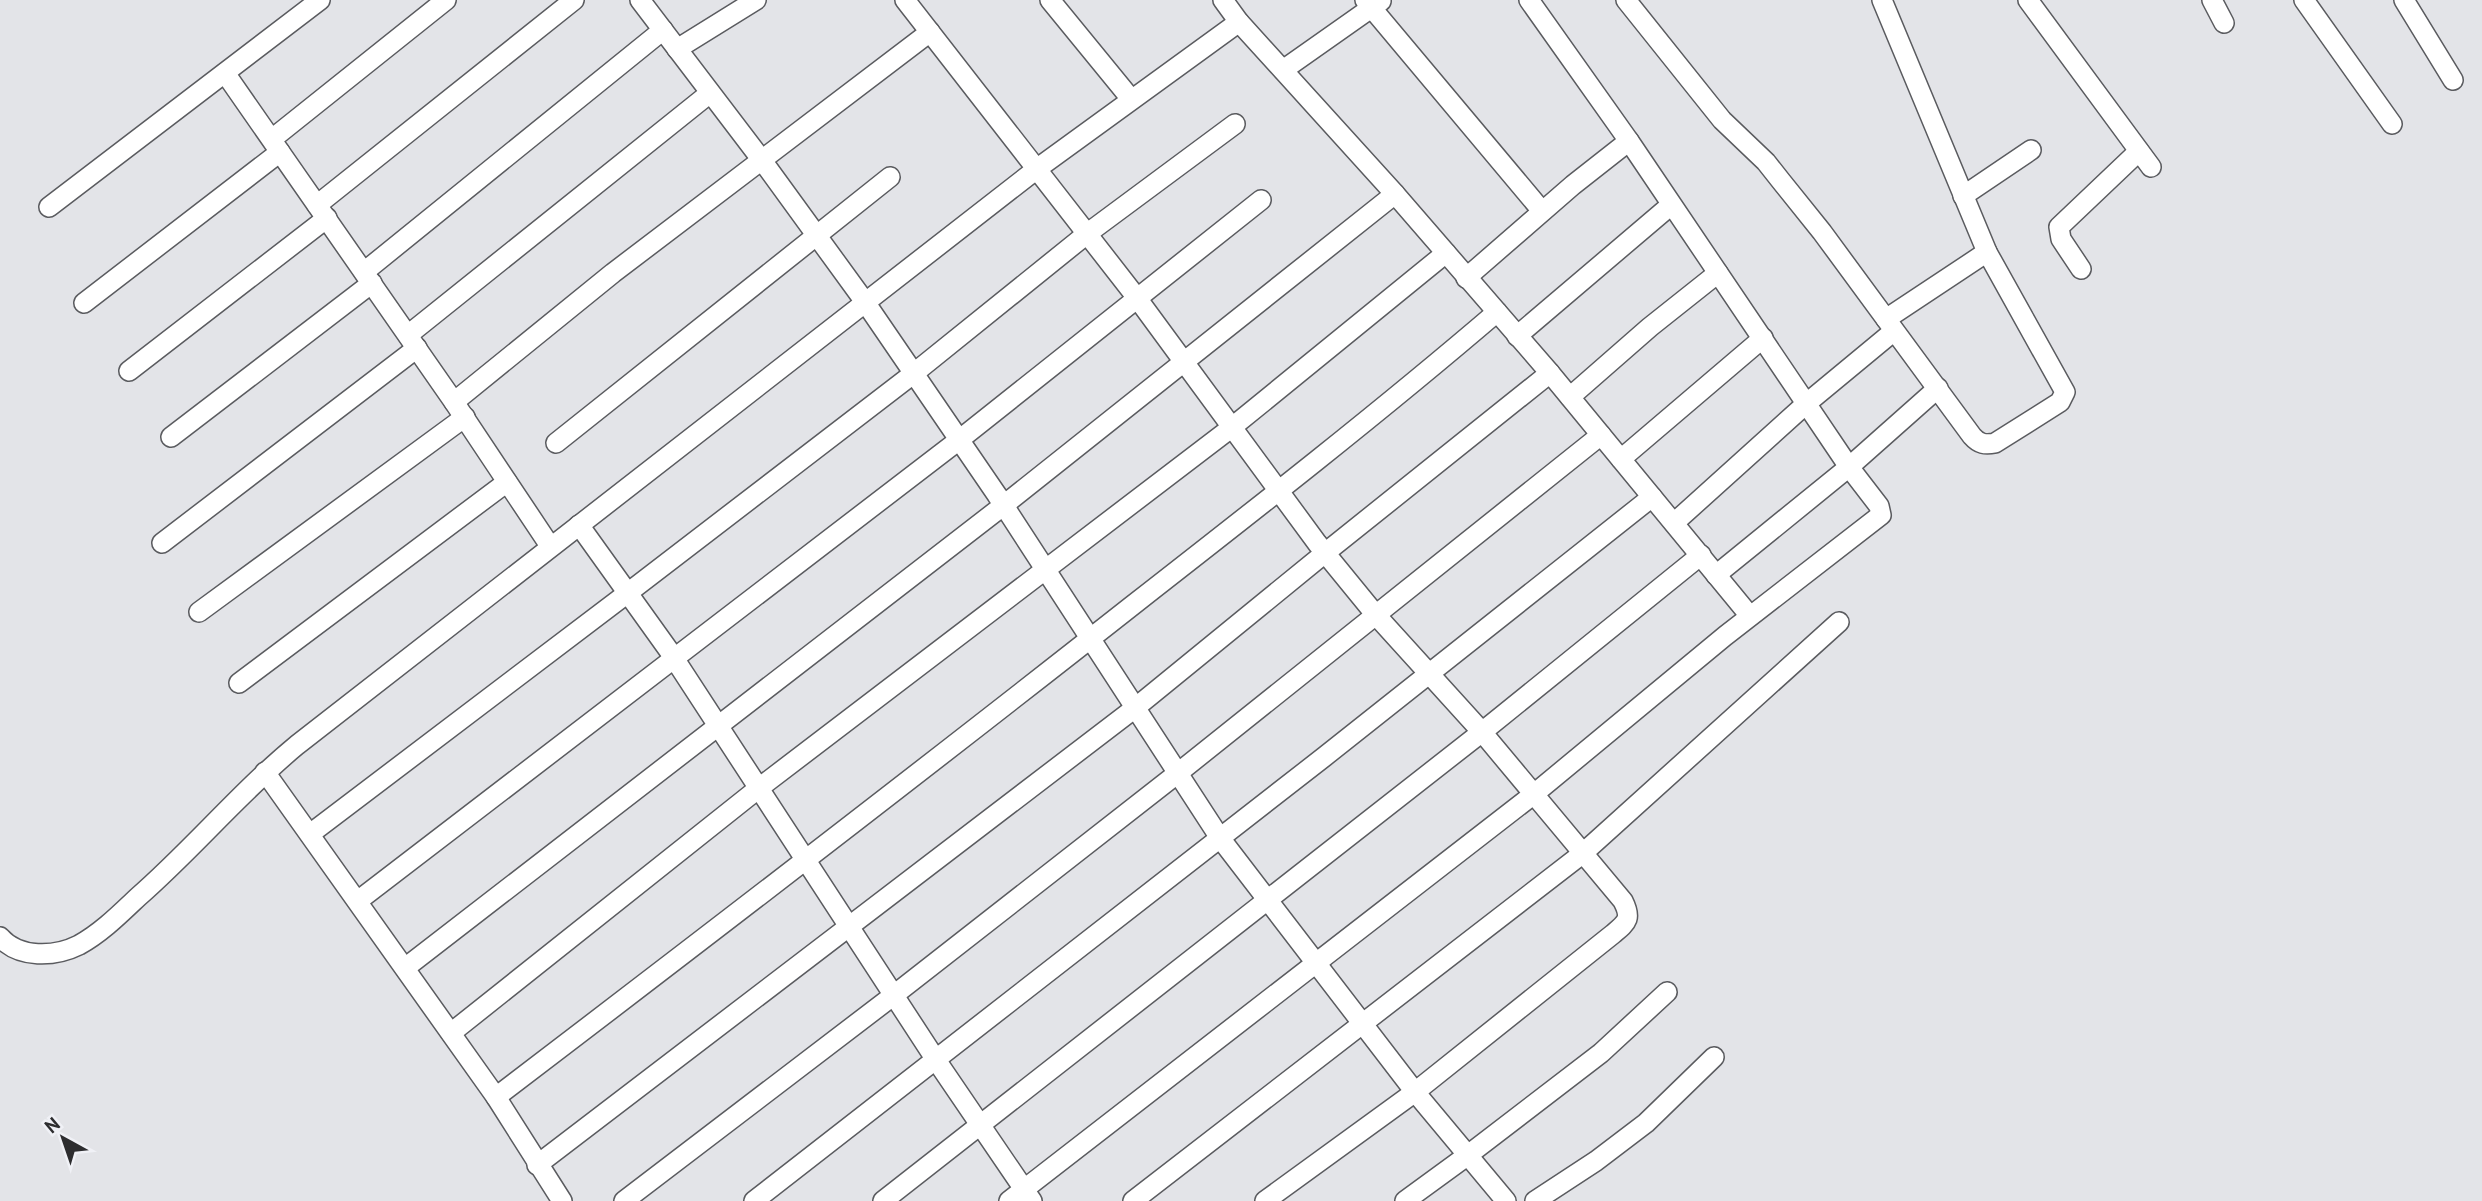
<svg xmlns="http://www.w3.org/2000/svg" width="2482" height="1201" viewBox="0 0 2482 1201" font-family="'PT Sans',sans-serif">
  <rect width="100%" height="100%" fill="#e3e4e8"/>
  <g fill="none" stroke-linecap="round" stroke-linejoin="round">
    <g stroke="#5a5b5f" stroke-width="22">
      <g id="street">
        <path d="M640,0L761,159L865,302L997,495L1220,838L1415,1092L1506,1201"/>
        <path d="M905,0L1137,298L1317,543L1375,614L1482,732L1623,901C1632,919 1627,922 1613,934L1415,1092L1265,1201"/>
        <path d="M1050,0L1131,99"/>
        <path d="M1223,0L1239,22L1395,194L1550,373L1750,616"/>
        <path d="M1365,0L1542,211"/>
        <path d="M1626,0L1722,120L1766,162L1781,181L1822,232L1972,436C1979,444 1985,445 1995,443L2060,402L2065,392L1987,252L1882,0"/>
        <path d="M2028,0L2151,167"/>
        <path d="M2212,0L2224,23"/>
        <path d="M2304,0L2392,124"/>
        <path d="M2404,0L2453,80"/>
        <path d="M677,49L756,0"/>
        <path d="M1283,70L1381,1"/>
        <path d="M225,73L454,402L550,546"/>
        <path d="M272,139L446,0"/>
        <path d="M1963,196L2031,150"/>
        <path d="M317,205L574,0"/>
        <path d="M49,207L320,0"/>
        <path d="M2081,269L2061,239L2059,227L2139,151"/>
        <path d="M364,272L663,30"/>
        <path d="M1466,278L1573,185L1629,141"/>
        <path d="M84,303L280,152"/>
        <path d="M1886,319L1987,252"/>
        <path d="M408,335L710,93"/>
        <path d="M1517,336L1671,205"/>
        <path d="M129,371L327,218"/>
        <path d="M1570,397L1650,327L1718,273"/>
        <path d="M454,402L613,273L930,32"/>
        <path d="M171,437L372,283"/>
        <path d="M556,443L890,177"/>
        <path d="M1621,459L1763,338"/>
        <path d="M1674,523L1807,403L1894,331"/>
        <path d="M579,525L670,652L936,1060L1032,1201"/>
        <path d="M162,543L417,348"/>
        <path d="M1716,575L1849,467L1938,388"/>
        <path d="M199,612L465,417"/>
        <path d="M239,683L507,482"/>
        <path d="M265,772L496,1097L562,1201"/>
        <path d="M310,834L629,592L913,374L1088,233L1235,124"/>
        <path d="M359,900L959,440L1261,200"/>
        <path d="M0,937C19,959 55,957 79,945C101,933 120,914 138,897C193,849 240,792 297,745L1038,168L1239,22"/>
        <path d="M405,968L1004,505L1395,194"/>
        <path d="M451,1033L759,788L1231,428L1446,253"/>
        <path d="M496,1097C710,934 922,771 1133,605C1256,509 1379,413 1497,312"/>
        <path d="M537,1165L1135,708L1325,553L1550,373"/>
        <path d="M624,1201L894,995L1178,773L1601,435"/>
        <path d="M754,1201L1324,757L1652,497"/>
        <path d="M883,1201L1482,732L1701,555"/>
        <path d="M1009,1201L1534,794L1725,636L1881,515L1879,506L1849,467L1629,141L1529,0"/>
        <path d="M1133,1201L1582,854L1839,622"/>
        <path d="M1405,1201L1468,1155L1601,1053L1667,992"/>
        <path d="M1535,1201L1596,1161L1646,1123L1714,1057"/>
      </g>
    </g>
    <use href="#street" stroke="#fff" stroke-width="19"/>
  </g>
  <g transform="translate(63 1138) rotate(320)" stroke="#f0f1f6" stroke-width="5" paint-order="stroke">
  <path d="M0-5L12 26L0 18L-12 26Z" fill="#2d2d2f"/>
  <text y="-10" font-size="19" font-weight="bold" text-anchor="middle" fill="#2d2d2f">N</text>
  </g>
</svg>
